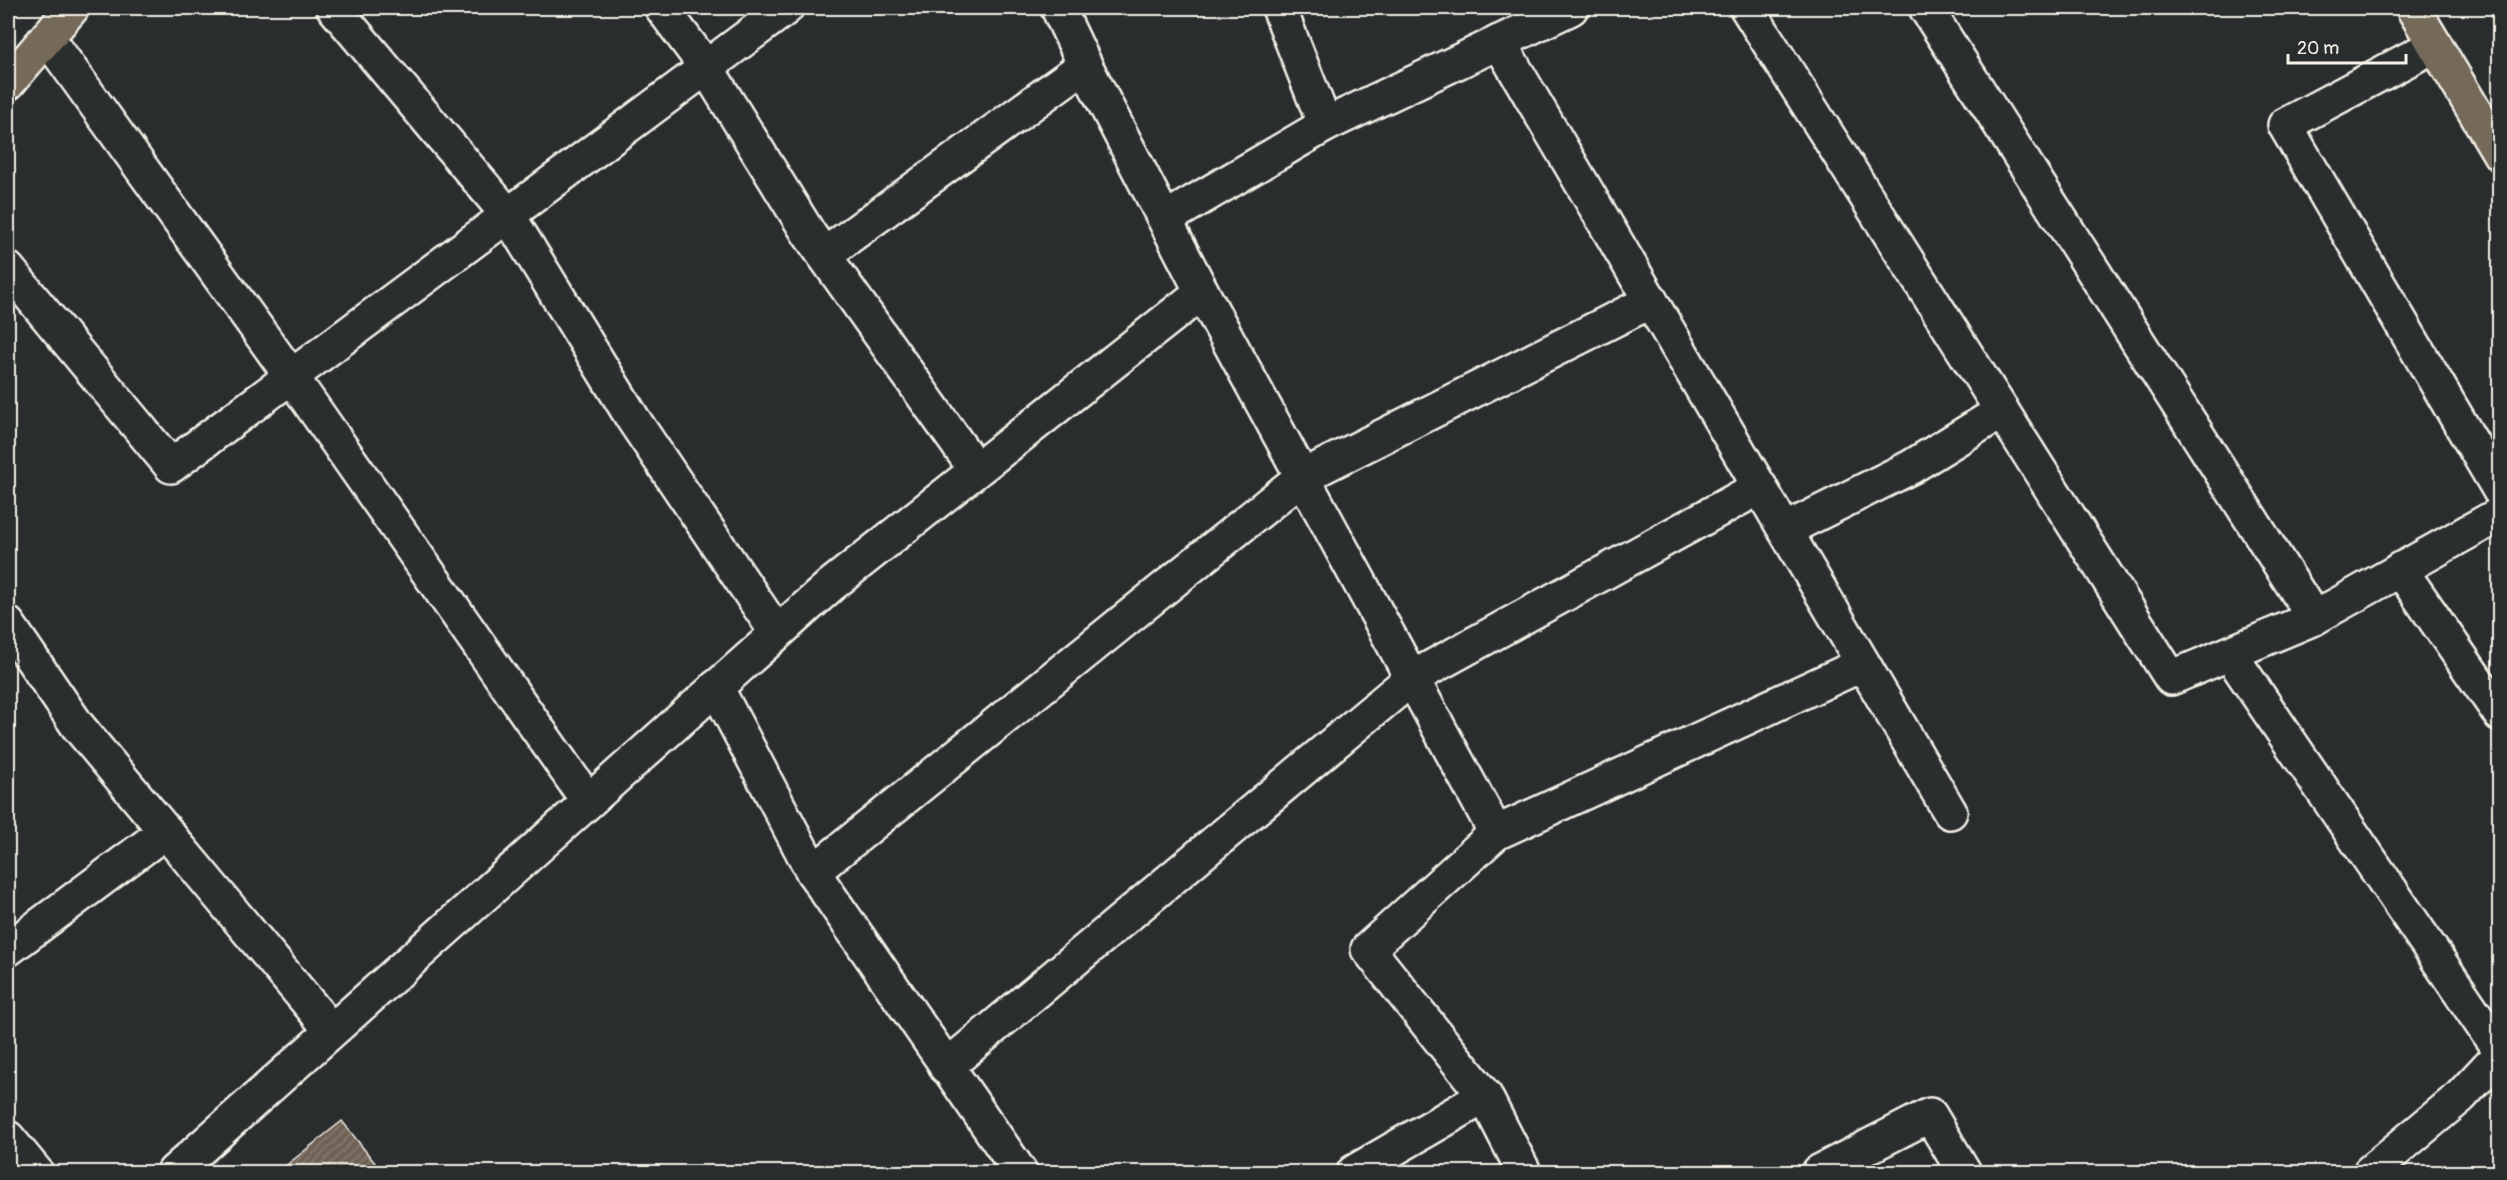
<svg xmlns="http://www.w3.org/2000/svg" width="2507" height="1180" viewBox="0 0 2507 1180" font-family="Pangolin,sans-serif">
  <defs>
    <pattern id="building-hatch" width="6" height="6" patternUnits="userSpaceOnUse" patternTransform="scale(1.5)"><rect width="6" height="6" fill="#6e6254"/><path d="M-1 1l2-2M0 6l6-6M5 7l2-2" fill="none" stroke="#83796d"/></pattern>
  </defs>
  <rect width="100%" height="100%" fill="#2a2d2e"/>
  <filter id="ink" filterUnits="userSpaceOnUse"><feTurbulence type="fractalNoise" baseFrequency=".0167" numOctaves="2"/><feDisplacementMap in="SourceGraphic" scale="12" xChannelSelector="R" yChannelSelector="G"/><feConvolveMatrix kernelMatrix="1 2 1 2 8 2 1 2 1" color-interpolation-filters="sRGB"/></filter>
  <g filter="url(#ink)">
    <path fill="url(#building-hatch)" stroke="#f4f1e8" stroke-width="1.5" d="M342,1121L382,1172H278Z"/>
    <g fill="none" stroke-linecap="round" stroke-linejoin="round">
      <g stroke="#f4f1e8" stroke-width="38">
        <g id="minor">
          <path d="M334,8L508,215L633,419L777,633"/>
          <path d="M662,8L706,67L809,234L976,470"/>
          <path d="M1058,8L1085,65L1202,292L1496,833"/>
          <path d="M1279,8L1325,125"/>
          <path d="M1747,8L2171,678L2314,618L2500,514"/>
          <path d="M1926,8L2314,618"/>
          <path d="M47,37L291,376L588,801"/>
          <path d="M1499,42L1950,812"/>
          <path d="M2435,45L2285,125L2500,491"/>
          <path d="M1165,219L1325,125L1571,8"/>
          <path d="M824,255L1085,65"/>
          <path d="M8,269L171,466L786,8"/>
          <path d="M1785,530L1911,467L2002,411"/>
          <path d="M2400,569L2500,714"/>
          <path d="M8,624L77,725L331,1030"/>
          <path d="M2230,654L2500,1051"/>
          <path d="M716,687L813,872L1020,1172"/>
          <path d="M813,872L1302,477L1651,301"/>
          <path d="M8,949L166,831"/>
          <path d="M946,1067L1412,678L1760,487"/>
          <path d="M8,1138L36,1172"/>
          <path d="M174,1172L831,585L1202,292"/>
          <path d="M1354,1172L1485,1096"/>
          <path d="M1524,1172L1485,1096L1368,949L1496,833L1863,664"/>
          <path d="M1819,1172L1930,1115L1964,1172"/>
          <path d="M2370,1172L2460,1097L2500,1054"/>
        </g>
      </g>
      <g stroke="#f4f1e8" stroke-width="38">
        <g id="major">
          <path d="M2413,8L2500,154"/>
          <path d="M8,83L72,8"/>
        </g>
      </g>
      <use href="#minor" stroke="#2a2d2e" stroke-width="33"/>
      <use href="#major" stroke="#746a5a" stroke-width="33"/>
    </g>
  </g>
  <rect width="2507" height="1180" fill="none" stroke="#2a2d2e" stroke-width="30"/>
  <rect x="15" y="15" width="2477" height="1150" fill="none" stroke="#f4f1e8" stroke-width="2" filter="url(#ink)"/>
  <path d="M2288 54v9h118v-9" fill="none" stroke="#f4f1e8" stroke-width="3"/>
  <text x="2297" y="54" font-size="18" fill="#f4f1e8" stroke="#2a2d2e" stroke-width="4.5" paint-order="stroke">20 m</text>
</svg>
